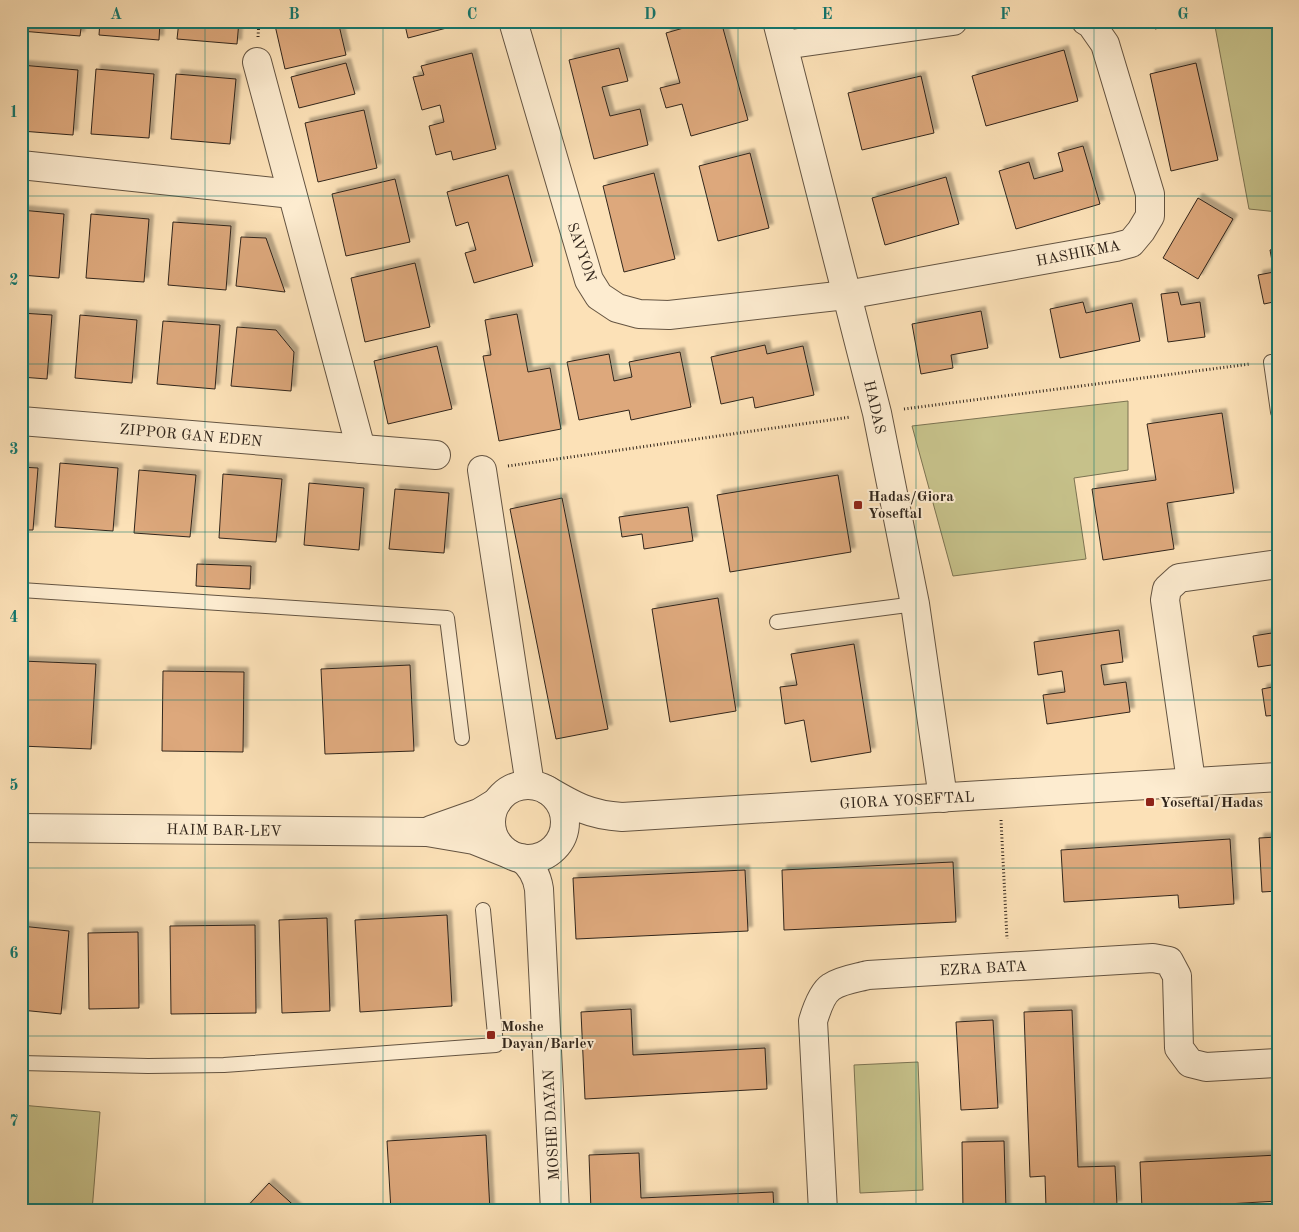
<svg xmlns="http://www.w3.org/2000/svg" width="1299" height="1232" viewBox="0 0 1299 1232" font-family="'Old Standard TT',serif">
  <defs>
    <filter id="shadow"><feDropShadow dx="4.5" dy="-4.5" stdDeviation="1" flood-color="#0004"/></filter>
  </defs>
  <rect width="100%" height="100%" fill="#fce1b7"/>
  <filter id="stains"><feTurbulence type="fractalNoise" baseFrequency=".004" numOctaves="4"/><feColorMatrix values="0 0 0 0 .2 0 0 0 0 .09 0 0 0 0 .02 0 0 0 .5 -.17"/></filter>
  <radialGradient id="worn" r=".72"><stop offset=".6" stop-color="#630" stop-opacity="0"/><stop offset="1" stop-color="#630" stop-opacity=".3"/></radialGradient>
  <g fill="#c6c18a" stroke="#7c7352">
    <path d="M1214,21H1278V212L1249,209Z"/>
    <path d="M1128,401V470L1074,478L1086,559L953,576L912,426Z"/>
    <path d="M918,1062L923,1190L860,1193L854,1065Z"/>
    <path d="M21,1105L100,1112L92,1211H21Z"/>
  </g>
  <g fill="#dda87c" stroke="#31251b" filter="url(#shadow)">
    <path d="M21,21H82L80,36L21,31Z"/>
    <path d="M100,21H160L159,40L99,35Z"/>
    <path d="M179,21H239L237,44L177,39Z"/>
    <path d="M274,21H338L346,55L285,69Z"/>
    <path d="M404,21H466V23L408,38Z"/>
    <path d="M708,21H721L748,120L691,136L682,104L666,108L660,88L680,83L666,33Z"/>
    <path d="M1153,21H1188L1155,29Z"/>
    <path d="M619,48L628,81L602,87L610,116L640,109L648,145L594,159L569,60Z"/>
    <path d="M1064,50L1078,101L986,126L972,76Z"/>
    <path d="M472,53L496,149L453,160L451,151L436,155L429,126L444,122L440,105L422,110L413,77L424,75L421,66Z"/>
    <path d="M346,63L355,94L299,108L291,77Z"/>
    <path d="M1196,63L1218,160L1171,171L1150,74Z"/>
    <path d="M21,65L78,70L73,135L21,131Z"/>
    <path d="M96,69L154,74L149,138L91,134Z"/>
    <path d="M176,74L236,79L230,144L171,139Z"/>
    <path d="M921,76L934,133L862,150L848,93Z"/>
    <path d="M364,110L377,168L318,182L305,123Z"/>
    <path d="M1083,146L1100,204L1016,229L999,171L1029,162L1034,179L1063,171L1058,153Z"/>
    <path d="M750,153L769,228L718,241L699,166Z"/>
    <path d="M654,173L675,259L624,272L603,186Z"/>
    <path d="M508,175L533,266L474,283L465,253L476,250L468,222L456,226L447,192Z"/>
    <path d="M946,177L959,224L885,245L872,198Z"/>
    <path d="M395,179L410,242L346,256L332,194Z"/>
    <path d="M1198,198L1233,219L1198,279L1163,258Z"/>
    <path d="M21,210L64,214L59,278L21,275Z"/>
    <path d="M91,214L149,219L144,282L86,278Z"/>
    <path d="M173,222L231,226L226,290L168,285Z"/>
    <path d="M241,237L266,238L285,292L236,286Z"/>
    <path d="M1278,248V301L1264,304L1258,275L1274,272L1270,250Z"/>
    <path d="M415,263L430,327L365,342L351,278Z"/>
    <path d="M1178,292L1181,305L1200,302L1205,337L1168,342L1161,294Z"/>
    <path d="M1083,302L1086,313L1132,303L1140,341L1060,358L1050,309Z"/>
    <path d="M981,311L988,348L951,355L953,368L921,374L912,324Z"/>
    <path d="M21,313L52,315L47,379L21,377Z"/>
    <path d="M517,314L528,372L550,368L561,429L499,441L483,356L491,355L485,320Z"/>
    <path d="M80,315L137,320L132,383L75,378Z"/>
    <path d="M163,321L220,325L215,389L157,384Z"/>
    <path d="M237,327L276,330L294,352L291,391L231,386Z"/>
    <path d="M765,345L767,354L803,346L814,395L755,408L753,397L721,404L711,357Z"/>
    <path d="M437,346L452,409L388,424L374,361Z"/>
    <path d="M680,352L691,407L631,420L629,410L579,420L567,362L609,354L614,381L632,377L629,362Z"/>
    <path d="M1222,413L1234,493L1167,503L1174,549L1103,560L1092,489L1156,480L1147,424Z"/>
    <path d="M60,463L118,468L113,531L55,527Z"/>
    <path d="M21,467L38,468L33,530H21Z"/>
    <path d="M139,470L196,475L190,537L134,533Z"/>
    <path d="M223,474L282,479L276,542L219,538Z"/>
    <path d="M838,475L851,552L730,572L717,495Z"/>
    <path d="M309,483L364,488L359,550L304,545Z"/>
    <path d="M395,489L449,493L444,553L389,549Z"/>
    <path d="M562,498L608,729L556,739L510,509Z"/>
    <path d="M688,507L693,541L644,549L642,534L622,537L619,517Z"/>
    <path d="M197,564L251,566L250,589L196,586Z"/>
    <path d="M718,598L736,711L670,722L652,609Z"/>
    <path d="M1119,630L1123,662L1101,665L1104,685L1126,682L1130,712L1047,724L1043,695L1065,692L1062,671L1038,675L1034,642Z"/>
    <path d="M1278,632V664L1258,667L1253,636Z"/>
    <path d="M854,644L871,752L811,762L804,720L785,724L780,687L797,685L791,654Z"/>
    <path d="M21,661L96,664L91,749L21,746Z"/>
    <path d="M410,665L414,751L325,754L321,669Z"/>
    <path d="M163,671L244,672L243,752L162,751Z"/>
    <path d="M1278,686V715L1266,716L1262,689Z"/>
    <path d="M1278,837V891L1262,892L1259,838Z"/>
    <path d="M1230,839L1234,904L1179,908L1178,895L1064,902L1061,850Z"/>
    <path d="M953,862L956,922L784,930L782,870Z"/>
    <path d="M745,870L748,931L576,939L573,878Z"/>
    <path d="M447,915L452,1006L360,1012L355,920Z"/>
    <path d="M327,918L330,1011L282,1013L279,920Z"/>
    <path d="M255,925L256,1013L171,1014L170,926Z"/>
    <path d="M21,926L69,931L61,1014L21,1010Z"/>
    <path d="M138,932L139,1008L89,1009L88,933Z"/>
    <path d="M631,1009L633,1055L765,1048L767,1089L585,1099L581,1012Z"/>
    <path d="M1072,1010L1078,1167L1115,1166L1117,1205L1046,1207L1045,1176L1030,1177L1024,1012Z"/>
    <path d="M993,1020L998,1108L961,1110L956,1022Z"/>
    <path d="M486,1135L490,1211H391L387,1141Z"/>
    <path d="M1004,1141L1006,1209L963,1210L962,1142Z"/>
    <path d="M639,1153L641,1198L773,1192L774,1211H591L589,1155Z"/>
    <path d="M1278,1155V1201L1142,1209L1140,1162Z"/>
    <path d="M269,1183L300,1211H243Z"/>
  </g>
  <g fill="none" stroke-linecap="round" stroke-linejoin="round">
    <g stroke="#645442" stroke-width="16">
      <g id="service">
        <path d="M1271,362L1278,412"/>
        <path d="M21,590L447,618L462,738"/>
        <path d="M777,622L915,604"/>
        <path d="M21,1063L148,1066L224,1065L496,1045L483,910"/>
      </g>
    </g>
    <g stroke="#645442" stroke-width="30">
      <g id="minor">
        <path d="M513,21L589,280L599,296L617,308L639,314L669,315L846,295L1116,247L1131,243L1141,231L1150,216V194L1105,44L1091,24L1086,21"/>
        <path d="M777,21L877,413L915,604L943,798"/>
        <path d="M784,45L953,21"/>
        <path d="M257,62L361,449"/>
        <path d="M21,165L292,194"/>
        <path d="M21,421L436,455"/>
        <path d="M482,470L530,785"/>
        <path d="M1191,781L1165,600L1167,589L1179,578L1278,564"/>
        <path d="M21,828L427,832L474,840L509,854"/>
        <path d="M431,830L479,813L497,802"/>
        <path d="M823,1211L813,1021C816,1011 822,993 831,987C841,980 857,978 868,975L1153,958L1169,961L1177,976L1179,1048L1190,1063L1206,1067L1278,1063"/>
      </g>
    </g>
    <g stroke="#645442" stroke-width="30">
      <g id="tertiary">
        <circle cx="528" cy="822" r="37"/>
        <path d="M547,790C574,806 590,815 622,817L1278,777"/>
        <path d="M521,858C532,866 537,876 539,889L555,1211"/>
      </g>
    </g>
    <g stroke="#31251b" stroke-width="3" stroke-dasharray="1 2.5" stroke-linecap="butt">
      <path d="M258,37L259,21"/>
      <path d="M904,409L1250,364"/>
      <path d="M508,466L851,417"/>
      <path d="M1001,820L1007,939"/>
    </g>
    <use href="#service" stroke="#fdecd0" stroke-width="14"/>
    <use href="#minor" stroke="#fdecd0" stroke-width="28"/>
    <use href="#tertiary" stroke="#fdecd0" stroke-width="28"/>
  </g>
  <path fill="none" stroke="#0f766e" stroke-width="1" stroke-opacity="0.55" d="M205,21V1211M383,21V1211M561,21V1211M738,21V1211M916,21V1211M1094,21V1211M21,196H1278M21,364H1278M21,532H1278M21,700H1278M21,868H1278M21,1036H1278"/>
  <g fill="#8f2418" stroke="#fdecd0" stroke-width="2">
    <rect x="853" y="500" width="10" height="10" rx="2.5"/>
    <rect x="1145" y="797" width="10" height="10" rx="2.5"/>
    <rect x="486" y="1030" width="10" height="10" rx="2.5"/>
  </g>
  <g text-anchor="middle" stroke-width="4" stroke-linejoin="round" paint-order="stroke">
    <g font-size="15" fill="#31251b" stroke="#fdecd0">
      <text transform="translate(582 252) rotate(71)" y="5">SAVYON</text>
      <text transform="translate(1078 253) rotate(-11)" y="5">HASHIKMA</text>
      <text transform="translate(875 407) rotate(77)" y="5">HADAS</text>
      <text transform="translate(191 435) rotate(5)" y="5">ZIPPOR GAN EDEN</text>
      <text transform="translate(907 800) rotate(-3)" y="5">GIORA YOSEFTAL</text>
      <text transform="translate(224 830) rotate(1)" y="5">HAIM BAR-LEV</text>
      <text transform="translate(983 968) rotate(-3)" y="5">EZRA BATA</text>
      <text transform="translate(551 1125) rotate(-93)" y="5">MOSHE DAYAN</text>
    </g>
    <g font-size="15" font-weight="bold" fill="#31251b" stroke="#fdecd0" text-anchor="start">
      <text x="868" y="501">Hadas/Giora<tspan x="868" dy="17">Yoseftal</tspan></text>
      <text x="1160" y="807">Yoseftal/Hadas</text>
      <text x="501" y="1031">Moshe<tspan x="501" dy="17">Dayan/Barlev</tspan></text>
    </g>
  </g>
  <rect width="1299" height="1232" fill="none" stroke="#fce1b7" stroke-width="55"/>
  <rect x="28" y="28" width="1244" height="1176" fill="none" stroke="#0f766e" stroke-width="2"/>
  <g font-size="16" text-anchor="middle" font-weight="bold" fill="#0f766e">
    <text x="116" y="19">A</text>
    <text x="294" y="19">B</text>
    <text x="472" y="19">C</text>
    <text x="650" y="19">D</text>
    <text x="827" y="19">E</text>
    <text x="1005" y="19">F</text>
    <text x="1183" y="19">G</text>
    <text x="14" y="117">1</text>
    <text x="14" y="285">2</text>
    <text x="14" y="454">3</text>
    <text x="14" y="622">4</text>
    <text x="14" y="790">5</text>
    <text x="14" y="958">6</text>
    <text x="14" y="1126">7</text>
  </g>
  <rect width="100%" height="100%" filter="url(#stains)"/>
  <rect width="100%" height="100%" fill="url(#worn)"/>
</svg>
